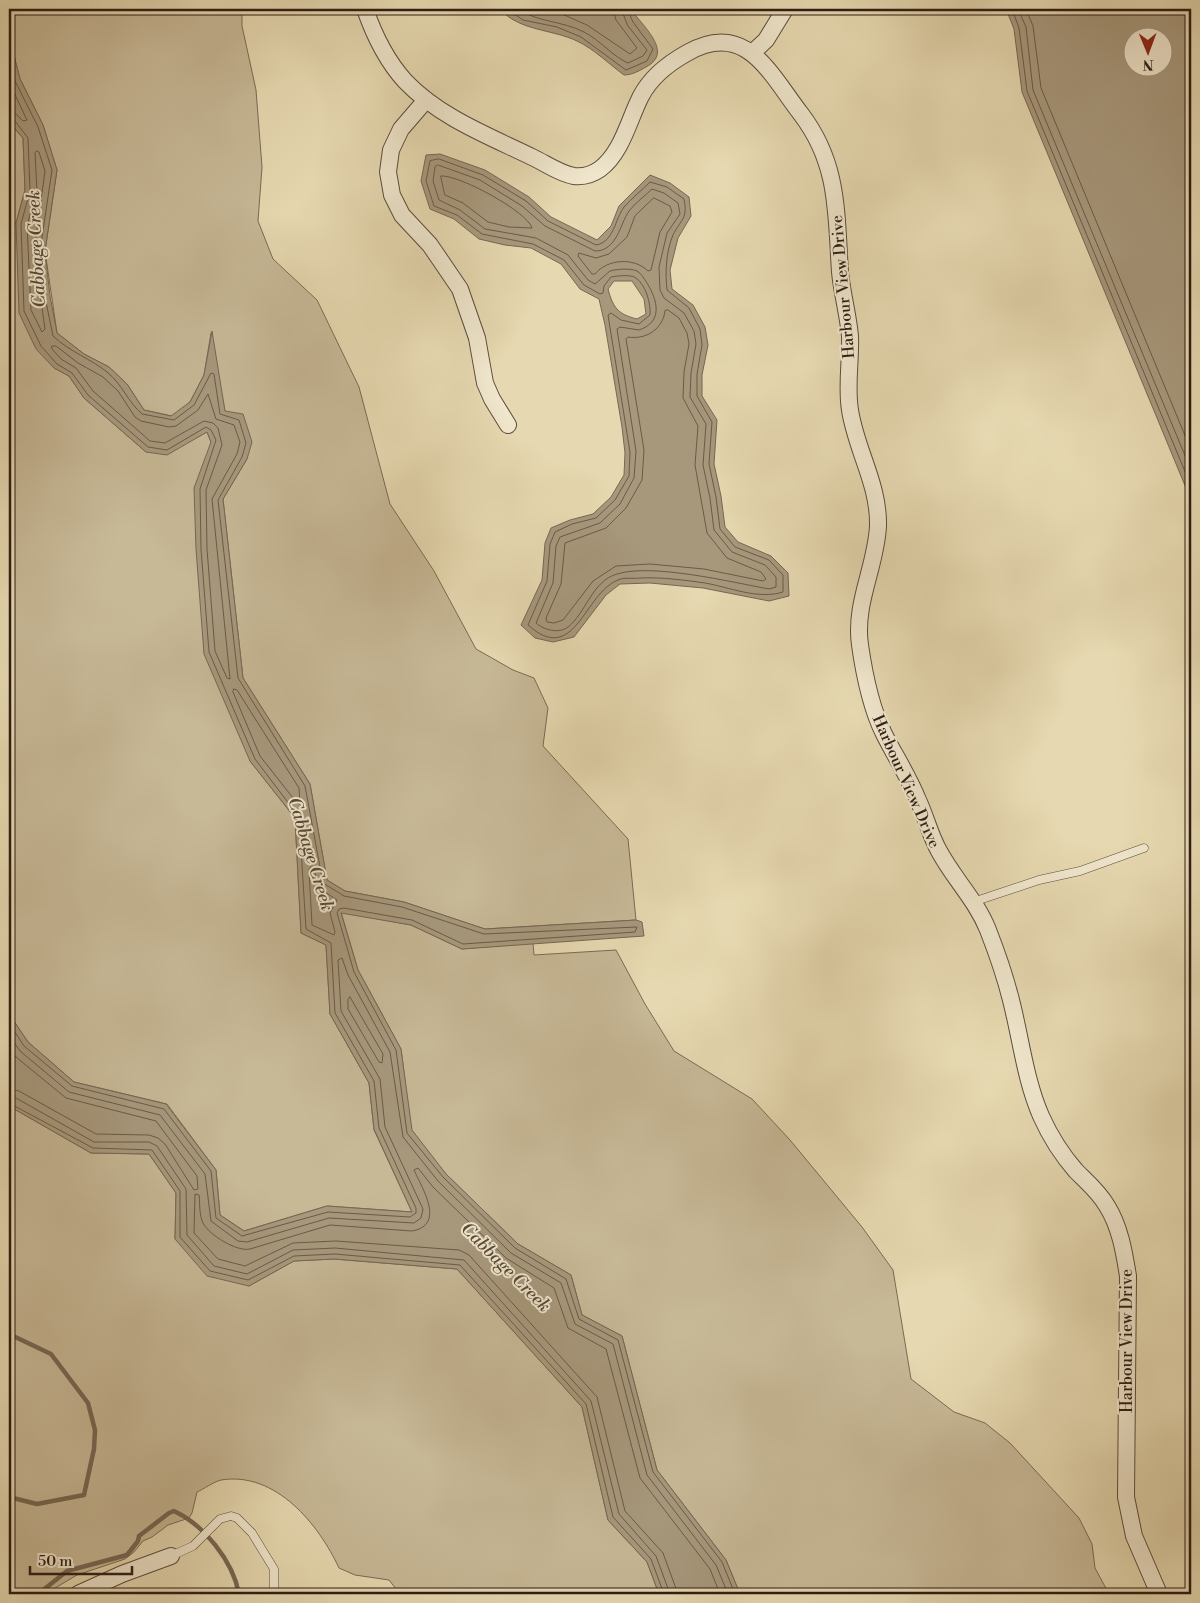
<svg xmlns="http://www.w3.org/2000/svg" width="1200" height="1603" viewBox="0 0 1200 1603" font-family="'Libre Bodoni',serif">
  <rect width="100%" height="100%" fill="#e6d8b0"/>
  <filter id="stains"><feTurbulence type="fractalNoise" baseFrequency=".004" numOctaves="4"/><feColorMatrix values="0 0 0 0 .2 0 0 0 0 .09 0 0 0 0 .02 0 0 0 .5 -.17"/></filter>
  <radialGradient id="worn" r=".72"><stop offset=".6" stop-color="#630" stop-opacity="0"/><stop offset="1" stop-color="#630" stop-opacity=".3"/></radialGradient>
  <g fill="#c7b896" stroke="#7a6a56">
    <path d="M9,9H242V26L256,90L262,167L258,221L273,259L317,300L359,387L390,504L434,571L476,649L513,670L534,678L548,708L543,746L628,839L636,920L485,929L404,902L345,891L327,880L310,784L243,678L223,499L247,459L225,412L211,333L204,375L190,402L172,416L144,410L127,384L109,367L84,354L57,333L45,251L57,170L43,125L20,79L9,36Z"/>
    <path d="M9,122L23,138L25,190L16,223L54,368L69,376L84,398L146,452L192,440L207,432L211,442L250,761L295,818L301,933L326,945L330,1014L369,1083L374,1130L412,1212L327,1206L244,1231L220,1215L216,1170L167,1104L74,1082L28,1042L9,1014Z"/>
    <path d="M341,912L411,925L462,949L533,943L534,955L616,950L645,1004L674,1051L752,1099L790,1140L862,1227L893,1270L911,1379L954,1412L985,1423L1010,1443L1079,1518L1092,1544L1095,1568L1109,1594H740L726,1560L657,1470L622,1336L582,1315L571,1275L518,1244L446,1174L411,1130L401,1049L358,970Z"/>
    <path d="M9,1106L91,1153L149,1154L176,1193L175,1239L249,1286L294,1261L334,1259L457,1269L582,1407L608,1520L647,1562L659,1594H400L389,1580L355,1575L339,1568C319,1525 276,1471 221,1480C213,1482 204,1489 197,1492L192,1513L189,1518L168,1525L152,1537L143,1541L134,1552L125,1559L77,1575L45,1594H9Z"/>
  </g>
  <g fill="#a7987c" stroke="#766753" fill-rule="evenodd">
    <path d="M500,9H631C641,25 675,52 646,67C639,71 632,75 624,75C609,64 594,49 577,41C552,29 519,31 500,9Z"/>
    <path d="M1006,9H1191V500L1022,92L1014,29ZM1132,38H1162V68H1132Z"/>
    <path d="M9,36L20,79L43,125L57,170L45,251L50,296L57,333L84,354L109,367L127,384L144,410L171,416L190,402L204,375L212,331L225,411L243,414L252,442L247,459L223,499L243,678L310,784L327,880L345,891L404,902L485,929L636,920L642,922L644,936L462,949L411,925L341,913L358,970L401,1049L412,1130L446,1174L518,1244L571,1275L582,1315L622,1336L657,1470L726,1560L740,1594H659L647,1562L608,1520L582,1407L457,1269L334,1259L294,1261L249,1286L207,1276L175,1239L176,1193L149,1154L91,1153L9,1106V1014L28,1042L74,1082L166,1104L216,1170L220,1215L244,1231L327,1206L412,1212L374,1129L369,1083L330,1014L326,945L301,933L295,818L250,761L204,654L196,549L194,488L211,442L207,432L167,455L146,452L84,398L69,376L54,368L36,349L19,313L16,223L25,190L23,138L9,122Z"/>
    <path d="M440,154L485,170L529,197L551,217L597,240L611,226L619,206L650,175L670,183L689,197L691,216L678,238L670,270L672,289L693,305L705,327L708,345L702,375V396L717,420L714,464L721,496L725,527L738,542L771,556L788,573L789,596L769,601L703,588L650,583L620,584L606,595L574,637L553,642L535,638L521,625L542,580L545,543L551,528L570,520L593,514L611,497L624,475L625,453L622,427L605,325L599,299L580,289L561,264L531,248L505,245L479,239L454,219L430,209L421,181L426,155ZM614,281H632L644,299L646,314L637,319C617,314 613,307 608,289Z"/>
  </g>
  <g fill="none" stroke-linecap="round" stroke-linejoin="round">
    <g stroke="#6a5a49" stroke-width="1">
      <path d="M507,9L523,20L557,27L581,37L626,70L647,61L653,49L633,22L627,9"/>
      <path d="M518,9C536,22 563,21 584,32C600,40 612,56 628,63L643,56L647,50L628,26L621,9"/>
      <path d="M535,9L562,14L587,25L630,54L637,48L616,20L613,9"/>
      <path d="M1012,9L1019,28L1027,91L1191,486"/>
      <path d="M1018,9L1026,27L1033,90L1191,470"/>
      <path d="M1026,9L1033,26L1041,88L1191,450"/>
      <path d="M9,54L15,81L38,127L52,170L40,251L45,297L53,336C70,352 91,359 107,372C122,384 128,402 142,414L174,420L194,405L211,373L214,374L220,414L239,420L246,443L242,457L218,500L238,678L305,786L323,883L344,896L402,907L484,934L637,927L635,932L463,944L412,920L344,908L339,909L337,913L354,972L396,1050L407,1133L443,1177L515,1248L566,1279L579,1319L618,1340L653,1472L722,1562L735,1594"/>
      <path d="M9,82L27,120L23,121L16,114L9,113"/>
      <path d="M9,119L15,121L28,138L30,191L21,224L24,311L41,346L57,364L72,373L88,395L148,447L167,450L206,427L211,430L216,440L200,489L201,549L209,652L255,759L299,817L306,929L331,943L335,1013L374,1081L379,1128L416,1208V1213L410,1217L328,1212L242,1236L216,1218L211,1171L164,1109L72,1086L24,1046L9,1023"/>
      <path d="M37,151L39,152L45,171L34,252L45,329L42,332L31,310L27,225L37,192L35,153Z"/>
      <path d="M439,159L483,175L526,201L548,221L596,245C614,242 615,219 624,207C632,198 642,190 650,182L667,187L684,199C688,219 681,219 673,235C666,252 665,272 667,290L689,308L700,329L702,345L697,374V396L712,422L709,464L716,497L720,529L735,547L769,560L783,575V592C758,600 729,587 705,583C684,580 661,577 640,578C634,579 624,577 618,580C584,593 575,667 528,625L547,581L550,544L555,532L572,524L596,518L615,500L629,476L630,452L608,315L611,313L621,320L639,324L650,315C651,304 646,285 636,278C631,274 617,276 611,277L604,286L603,293L600,294L584,285L564,260L533,244L482,234L457,215L434,206L426,181L430,161Z"/>
      <path d="M438,165L480,180L522,206L545,226L595,251C617,251 620,224 629,211C635,203 645,196 652,189L664,193L678,203L680,214L667,233L659,267L660,290L664,298L684,313L694,331L696,344L691,373L690,397L706,424L703,465L710,498L714,530L732,552L765,565L776,577V587L769,589C731,582 652,563 617,574C592,581 586,613 568,627C559,634 544,630 536,623L553,583L556,546L560,537L600,523L620,504L634,478L636,451L617,329L620,327L639,330C663,322 658,301 647,283C644,279 642,274 637,271C630,268 617,269 610,271L595,284L588,280L568,255L536,238L485,229L460,210L439,200L433,181L435,167Z"/>
      <path d="M441,176C458,174 528,212 532,228L509,227L488,222L463,203L445,195Z"/>
      <path d="M654,198L670,206L672,212L660,232L651,270L648,271C634,257 607,259 595,274H592L578,256L579,253L596,258L609,254L627,237L635,216Z"/>
      <path d="M668,310L679,318L687,333L689,344L684,372L683,398L698,426L695,465L707,533L727,558L761,572L766,579L763,581L704,569L650,564L616,566L593,581L563,620L554,623L547,622L546,618L561,584L565,543L606,528L626,508L642,480L644,450L626,339L628,337C646,340 663,329 665,311Z"/>
      <path d="M52,346H56L78,363L103,377L118,391L135,417L141,421L169,427L176,426L198,410L208,394L216,419L234,425L240,442L237,454L212,499L230,679L227,678L215,651L207,549L206,490L222,445L218,428L213,423L204,421L165,443L150,441L93,391L76,368L61,359L52,349Z"/>
      <path d="M234,689L237,690L299,788L300,804L297,803L260,756L233,692Z"/>
      <path d="M311,867L314,869L319,888L337,900L330,913L335,932L334,935L312,925L309,870Z"/>
      <path d="M350,997L383,1054L382,1063L379,1062L348,1009V1000Z"/>
      <path d="M9,1035L20,1051L69,1092L160,1115L205,1174L211,1221L238,1241L247,1242L329,1218L414,1223L421,1218L423,1209L385,1127L380,1079L341,1011L338,960L342,958L348,975L390,1052L403,1137L438,1181L511,1253L561,1283L575,1324L613,1344L647,1475L716,1565L728,1594"/>
      <path d="M9,1048L16,1057L66,1098L156,1121L197,1176L198,1189L194,1190L165,1144L158,1138L149,1135L96,1134L19,1091L9,1089"/>
      <path d="M9,1096L16,1098L94,1142H149L157,1146L186,1189L187,1235L214,1266L247,1274L293,1250L335,1248L464,1260L591,1401L619,1514L656,1556L670,1594"/>
      <path d="M9,1103L93,1148L152,1150L180,1191V1237L210,1271L248,1280L294,1256L335,1254L460,1265L586,1404L613,1517L651,1559L664,1594"/>
      <path d="M678,1594L663,1553L625,1511L597,1397L469,1255L459,1250L336,1241L293,1243L245,1266L218,1259L194,1233L195,1194L199,1195C200,1203 199,1215 203,1223C209,1235 237,1252 250,1249L330,1225L412,1231C446,1225 422,1188 414,1170L418,1168L433,1187L506,1258L554,1288L568,1328L606,1349L640,1478L710,1569L720,1594"/>
    </g>
    <g stroke="#766753" stroke-width="4.5">
      <path d="M9,748V754"/>
      <path d="M9,788V796"/>
      <path d="M9,1334L51,1354L88,1403L95,1430L94,1449L84,1495L37,1504L9,1497"/>
      <path d="M9,1593L42,1591L67,1571L127,1555L138,1541L139,1536L169,1513L174,1511C204,1525 233,1561 239,1594"/>
    </g>
    <g stroke="#5b4c3c" stroke-width="9">
      <g id="lane">
        <path d="M973,902L1039,880L1080,871L1144,848"/>
        <path d="M171,1556L193,1546L220,1519L231,1516L237,1518L252,1533L274,1569V1594"/>
      </g>
    </g>
    <g stroke="#5b4c3c" stroke-width="18">
      <g id="street">
        <path d="M365,9C374,35 386,60 405,81C439,117 489,136 532,157C545,163 560,174 574,176C583,177 593,174 600,169C622,153 629,119 641,96C651,77 669,63 687,53C746,19 770,74 801,114C839,164 836,212 840,272C842,293 848,314 850,336C851,361 846,386 850,410C856,450 879,484 878,526C876,567 854,603 860,645C864,673 871,708 884,734C895,756 909,777 918,800C926,817 930,835 939,851C954,879 976,900 988,930C997,953 1005,976 1011,1000C1021,1039 1025,1079 1041,1116C1050,1136 1062,1155 1076,1171C1087,1182 1099,1192 1107,1206C1120,1227 1124,1251 1128,1276L1126,1497L1134,1536L1159,1594"/>
        <path d="M752,53L766,40L785,9"/>
        <path d="M426,100L401,129L391,150L388,172L392,195L402,215L430,245L460,289L477,338L485,383L492,399L508,425"/>
        <path d="M78,1594L122,1574L171,1556"/>
      </g>
    </g>
    <use href="#lane" stroke="#efe6cc" stroke-width="8"/>
    <use href="#street" stroke="#efe6cc" stroke-width="16"/>
  </g>
  <g text-anchor="middle" stroke-width="4" stroke-linejoin="round" paint-order="stroke">
    <g font-size="16" fill="#2d1d16" stroke="#efe6cc">
      <text transform="translate(842 287) rotate(-95)" y="6">Harbour View Drive</text>
      <text transform="translate(907 781) rotate(66)" y="6">Harbour View Drive</text>
      <text transform="translate(1126 1341) rotate(-90)" y="6">Harbour View Drive</text>
    </g>
    <g font-size="18" font-style="italic" fill="#58483a" stroke="#efe6cc">
      <text transform="translate(36 249) rotate(-93)" y="6">Cabbage Creek</text>
      <text transform="translate(311 854) rotate(73)" y="6">Cabbage Creek</text>
      <text transform="translate(506 1267) rotate(45)" y="6">Cabbage Creek</text>
    </g>
  </g>
  <rect width="1200" height="1603" fill="none" stroke="#e6d8b0" stroke-width="30"/>
  <rect x="10" y="10" width="1180" height="1583" fill="none" stroke="#2d1d16" stroke-width="2.5"/>
  <rect x="15" y="15" width="1170" height="1573" fill="none" stroke="#2d1d16"/>
  <g transform="translate(1148 52) rotate(179)"><circle r="24" fill="#efe6cc" stroke="#a19683"/>
  <path d="M0-4L9 19L0 12L-9 19Z" fill="#8f2418"/>
  <text y="-8" font-size="14" font-weight="bold" text-anchor="middle" fill="#2d1d16">N</text>
  </g>
  <path d="M30 1566v8h102v-8" fill="none" stroke="#2d1d16" stroke-width="2.5"/>
  <text x="38" y="1566" font-size="15" fill="#2d1d16" stroke="#efe6cc" stroke-width="4" paint-order="stroke">50 m</text>
  <rect width="100%" height="100%" filter="url(#stains)"/>
  <rect width="100%" height="100%" fill="url(#worn)"/>
</svg>
